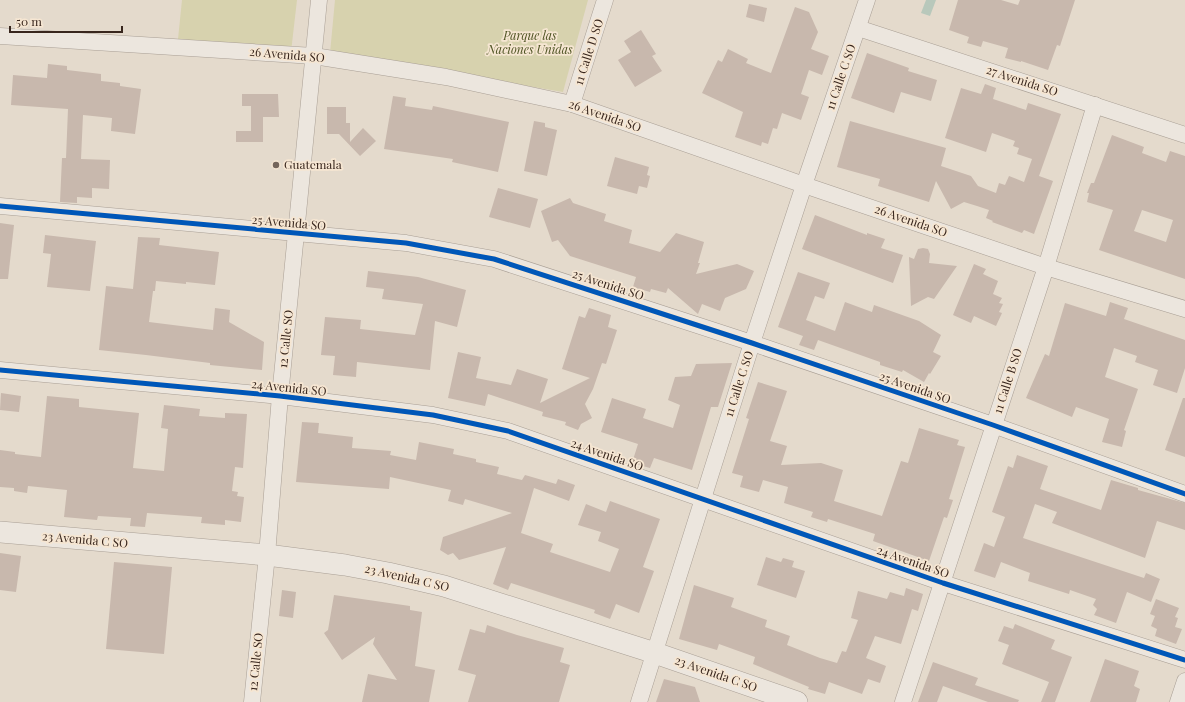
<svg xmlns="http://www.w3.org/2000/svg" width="1185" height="702" viewBox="0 0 1185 702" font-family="'Playfair Display',serif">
  <rect width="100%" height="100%" fill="#e4dacc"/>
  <g fill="#d7d2ae">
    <path d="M182,0H297L291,52L178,39Z"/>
    <path d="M335,0H588L563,92L330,53Z"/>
  </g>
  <path fill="#b8c8bb" d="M926,0H936L930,16L921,13Z"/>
  <g fill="#c8b8ad" fill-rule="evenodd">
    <path d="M958,0H1001L1018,5L1020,0H1075L1060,46L1057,45L1048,70L1021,61V62L1005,58L1008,48L983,41L981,47L967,43L969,37L949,30Z"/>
    <path d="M749,4L767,8L764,22L746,17Z"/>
    <path d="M795,7L809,12L818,32L811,49L829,56L822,75L809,70L801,94L809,97L801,120L782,113L777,129L773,128L768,144L762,142L761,146L735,137L743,112L702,93L718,60L722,62L728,49L748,59L746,63L771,73Z"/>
    <path d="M641,30L656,54L652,56L662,71L635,87L618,60L631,52L624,41Z"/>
    <path d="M867,53L909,68L908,71L937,80L931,101L901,92L894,113L851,98Z"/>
    <path d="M48,64L67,66V70L101,74V81L120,83V86L141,89L135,134L111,131L112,118L83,115L81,159L110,160L109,189L92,188V198L77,197V203L60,202L62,158H66L68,109L11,105L13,75L47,78Z"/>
    <path d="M985,84L996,88L993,99L1026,110L1028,103L1061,114L1039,176L1053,181L1034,234L1024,230L1022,233L992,222L993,221L986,218L989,210L977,206L964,202L951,209L936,181L929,202L878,186L880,179L837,167L850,121L946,148L941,166L971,176L978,186L996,193L999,183L1005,185L1009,176L1024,182L1032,159L1017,154L1019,148L1013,146L1015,141L992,133L986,152L945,138L961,88L981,94Z"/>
    <path d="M242,94H278L279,117H263V142H236V131H251V106H242Z"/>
    <path d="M393,96L406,98L405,106L432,110L433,106L509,122L498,172L452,162L453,159L384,149Z"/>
    <path d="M327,107H346V123H350V142L363,128L376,141L360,156L339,134H327Z"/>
    <path d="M534,121L545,123V127L557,130L547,176L524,171Z"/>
    <path d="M1112,135L1144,147L1142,153L1166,162L1170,151L1185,156V279L1099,250L1113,210L1087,202L1089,193H1087L1091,183H1094ZM1142,210L1173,220L1166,242L1134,231Z"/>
    <path d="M615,157L649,167L647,175L650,176L647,188L639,186L637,194L607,186Z"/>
    <path d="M498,188L538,199L530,228L489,217Z"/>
    <path d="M570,198L573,203L606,214L604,221L632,230L629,243L660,252L676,233L704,242L698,263H700L696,274L737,264L754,271L746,289L725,298L720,311L702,304L698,314L668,288L666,293L651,289L650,292L633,287L636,277L570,256L558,240L552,242L541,211Z"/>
    <path d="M815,215L867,235V233L885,239L881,248L903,255L893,283L802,249Z"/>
    <path d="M0,223L14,225L8,279H0Z"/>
    <path d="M45,235L96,241L90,291L47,287L51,254L43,253Z"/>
    <path d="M138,237L160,238L159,245L219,252L215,285L186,282V284L156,281L155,291H153L149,322L213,330L215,308L230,310L229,322L264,342L262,370L210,365V363L146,355L99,350L106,286L133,289Z"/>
    <path d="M923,248L928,249L930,254L929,263L957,266L934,299L928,297L911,306L909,257L914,259L918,249Z"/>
    <path d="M974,264L986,269L983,274L998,281L993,294L1002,298L999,303L1003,304L999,312L1002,313L996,326L974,316L971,323L953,315Z"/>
    <path d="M368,271L418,277L466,290L457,327L435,321L430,370L357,362L356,377L333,375L335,356L321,355L325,317L361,320L360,329L415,335L423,304L382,299L384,289L366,287Z"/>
    <path d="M798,272L830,283L824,299L815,296L806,320L835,331L845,302L872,312L874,305L919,321L941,335L933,352L941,356L930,374L929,373L924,382L903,370L902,372L880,365V362L818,340L814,350L799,345L803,336L778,327Z"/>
    <path d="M1110,302L1128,308L1124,319L1185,340V368L1177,393L1153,385L1158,370L1135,362L1137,356L1114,348L1105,377L1138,389L1124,430L1126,431L1122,447L1102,442L1109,419L1076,407L1072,417L1026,398L1045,354L1049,356L1065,303L1106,316Z"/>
    <path d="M589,308L611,315L608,327L617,330L606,364L602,363L593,389L585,404L592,418L581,424L578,430L565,425L566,422L542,416L543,412L488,394L485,406L448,398L458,352L481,357L476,378L511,385L517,369L548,379L540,403L590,378L562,369L579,316L585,318Z"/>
    <path d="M732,363L718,407H711L692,470L654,458L650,468L632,463L638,444L601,432L612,398L646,409L643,418L673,428L680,405L668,400L675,377L691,376L696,364Z"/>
    <path d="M758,382L787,391L770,441L787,446L781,465L821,463L843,470L834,501L882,516L901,461L908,463L919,428L959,440L957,445L965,447L949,499L953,500L947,518L944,517L929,561L873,541L875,534L828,519L827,522L811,517L813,512L784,503L788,487L763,480L759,492L740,487L743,476L732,473L749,419L746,418Z"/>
    <path d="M1,393L21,396L19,412L0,410Z"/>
    <path d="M47,396L79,399V407L139,413L133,468L164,471L168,429L161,428L164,405L200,409L199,416L225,418V413L247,414L243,468L235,467L232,491L238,492L237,496L244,497L241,522L225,520V525L201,523L202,517L147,513L145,527L130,526L131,518L98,516L97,520L64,517L67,490L28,486L27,493L14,491V488L0,487V450L15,452V454L41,457Z"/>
    <path d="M1183,398H1185V457L1165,450Z"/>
    <path d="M302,422L319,423L318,433L353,437L352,448L391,451L390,455L416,460L419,442L454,449L453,454L476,459V462L499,467L497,474L522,480L525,475L556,484L558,479L575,485L569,501L534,488L521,533L553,544L550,552L610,572L619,549L598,541L601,532L578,525L586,504L606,512L610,501L660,519L643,567L654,571L639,613L616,604L610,619L594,613L595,610L511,583L508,590L493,584L506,547L459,560L453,553L448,555L440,550L443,537L512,513L465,499L463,505L448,501L451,490L390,477L389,489L296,482Z"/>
    <path d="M1017,455L1048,466L1040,489L1101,510L1111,480L1138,488V490L1185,503V530L1157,521L1145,558L1052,523L1057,512L1035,504L1023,538L1144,578L1146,573L1160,579L1151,602L1127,592L1116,623L1094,615L1097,609L1093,605L1096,599L1070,590L1069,594L1028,581L1030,573L1001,562L995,578L974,571L984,543L994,547L1005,517L992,512L1008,466L1013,468Z"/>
    <path d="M0,553L21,556L16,592L0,590Z"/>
    <path d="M766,557L781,562L783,558L794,561L792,567L805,571L796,598L757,585Z"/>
    <path d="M114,562L172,567L164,654L106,649Z"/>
    <path d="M694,585L734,598L731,607L767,620L765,627L790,636L787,645L820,658L837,663L842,651L846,652L858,620L851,618L858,591L887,599L890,592L904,596L906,588L923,594L918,611L912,609L901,644L875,636L866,658L886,666L880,683L868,679L862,694L829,682L825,694L808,689L809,687L753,664L755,657L719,644L717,650L679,639Z"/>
    <path d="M282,590L296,592L293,618L279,616Z"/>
    <path d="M334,595L410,606V610L422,612L415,666L435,670L429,702H362L368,674L397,680L373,644L375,637L342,660L324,633L328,630Z"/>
    <path d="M1156,599L1179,608L1175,617L1178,618L1175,627L1182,629L1176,644L1155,636L1157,629L1151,626L1155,616L1150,614Z"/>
    <path d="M1015,624L1055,640L1051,649L1072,657L1055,702H1041L1049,682L1002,664L1009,645L998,641L1004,626L1013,629Z"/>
    <path d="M487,625L517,635L564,648L560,662L570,665L559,702H468L476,675L458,670L470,629L485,633Z"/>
    <path d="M1105,659L1139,671L1134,686L1140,689L1136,702H1090Z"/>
    <path d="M933,662L978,678L975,685L1019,700L1018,702H988L943,686L937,702H918Z"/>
    <path d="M664,679L695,687L700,702H656Z"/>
  </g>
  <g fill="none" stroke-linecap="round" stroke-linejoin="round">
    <g stroke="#a99f95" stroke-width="17">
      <g id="minor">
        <path d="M858,28L1185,135"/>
        <path d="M0,36L314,56L446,77L572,104L804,185L1046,267L1185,309"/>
        <path d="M572,104L605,0"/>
        <path d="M0,206L406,243L494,259L752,343L993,425L1185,494"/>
        <path d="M0,370L280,396L433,415L508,431L943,583L1185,660"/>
        <path d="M252,702L267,555L280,396L319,0"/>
        <path d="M639,702L752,343L804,185L867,0"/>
        <path d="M903,702L1046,267L1095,105"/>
        <path d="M1178,702L1185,681"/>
      </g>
    </g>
    <g stroke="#a99f95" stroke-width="22">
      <path id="tertiary" d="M0,532L267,555L345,565L388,573L444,586L655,653L797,702"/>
    </g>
    <use href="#minor" stroke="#ece6de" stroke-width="16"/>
    <use href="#tertiary" stroke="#ece6de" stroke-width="21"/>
    <g stroke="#f6e6d2" stroke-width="8">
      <g id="cycleway">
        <path d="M0,206L406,243L494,259L752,343L993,425L1185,494"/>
        <path d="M0,370L280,396L433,415L508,431L943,583L1185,660"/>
      </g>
    </g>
    <use href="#cycleway" stroke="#0057b8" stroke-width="5"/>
  </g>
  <circle fill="#74655a" stroke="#f6e6d2" stroke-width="1.5" cx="276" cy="165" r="4"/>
  <g text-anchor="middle" stroke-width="3.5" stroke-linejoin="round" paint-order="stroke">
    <g font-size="12" font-style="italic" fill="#4f5424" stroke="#f6e6d2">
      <text x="530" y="40">Parque las<tspan x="530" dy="14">Naciones Unidas</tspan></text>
    </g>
    <g font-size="12" fill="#38261d" stroke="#f6e6d2">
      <text transform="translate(589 52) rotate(-72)" y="4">11 Calle D SO</text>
      <text transform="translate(287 55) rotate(5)" y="4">26 Avenida SO</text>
      <text transform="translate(841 77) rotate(-71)" y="4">11 Calle C SO</text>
      <text transform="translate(1022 81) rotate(18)" y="4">27 Avenida SO</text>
      <text transform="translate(605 116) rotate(19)" y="4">26 Avenida SO</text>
      <text transform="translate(911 221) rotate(19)" y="4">26 Avenida SO</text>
      <text transform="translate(289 223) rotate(5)" y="4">25 Avenida SO</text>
      <text transform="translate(608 285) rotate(18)" y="4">25 Avenida SO</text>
      <text transform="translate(286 339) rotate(-84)" y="4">12 Calle SO</text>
      <text transform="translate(1008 381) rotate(-72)" y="4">11 Calle B SO</text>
      <text transform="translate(739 384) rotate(-72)" y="4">11 Calle C SO</text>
      <text transform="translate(289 388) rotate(6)" y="4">24 Avenida SO</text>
      <text transform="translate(915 388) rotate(19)" y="4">25 Avenida SO</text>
      <text transform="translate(607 455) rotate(19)" y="4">24 Avenida SO</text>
      <text transform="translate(85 540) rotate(5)" y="4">23 Avenida C SO</text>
      <text transform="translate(913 562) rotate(19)" y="4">24 Avenida SO</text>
      <text transform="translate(407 578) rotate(13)" y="4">23 Avenida C SO</text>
      <text transform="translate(256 662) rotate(-84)" y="4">12 Calle SO</text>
      <text transform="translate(716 674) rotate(19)" y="4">23 Avenida C SO</text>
    </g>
    <g font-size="12" fill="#38261d" stroke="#f6e6d2" text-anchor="start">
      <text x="284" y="169">Guatemala</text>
    </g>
  </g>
  <path d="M10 26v6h112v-6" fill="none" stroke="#38261d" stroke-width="2"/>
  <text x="16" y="26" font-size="12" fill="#38261d" stroke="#f6e6d2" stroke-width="3" paint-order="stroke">50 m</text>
</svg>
